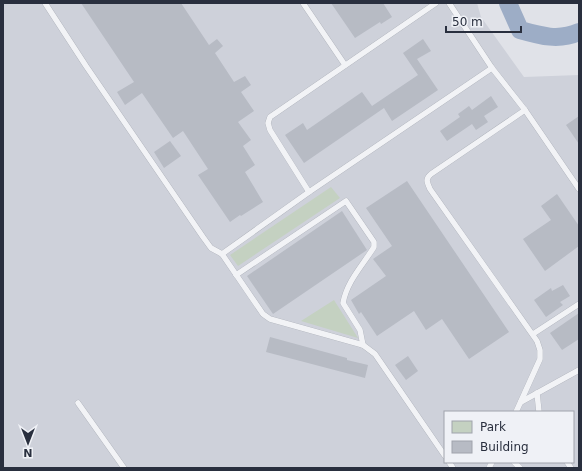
<svg xmlns="http://www.w3.org/2000/svg" width="582" height="471" viewBox="0 0 582 471" font-family="'DejaVu Sans',sans-serif">
  <rect width="100%" height="100%" fill="#e0e2e8"/>
  <path fill="#ced1da" fill-rule="evenodd" d="M3,3H477L481,17L524,77L579,75V468H3ZM445,412H573V462H445Z"/>
  <g fill="#c4d1c1">
    <path d="M331,187L340,198L238,266L230,255Z"/>
    <path d="M334,300L358,338L301,321Z"/>
  </g>
  <g fill="none" stroke-linecap="round" stroke-linejoin="round">
    <path stroke="#9dadc6" stroke-width="18" d="M508,3L520,30C541,36 559,41 579,32"/>
  </g>
  <g fill="#b7bbc4">
    <path d="M81,3H181L209,45L217,39L223,46L215,53L234,82L245,76L251,85L241,92L254,111L238,122L251,140L243,146L255,165L245,172L263,202L241,216L240,215L230,222L198,175L208,169L183,131L173,138L142,93L125,105L117,92L134,82Z"/>
    <path d="M331,3H383L392,17L381,24L380,22L355,38Z"/>
    <path d="M423,39L431,51L417,59L438,90L392,121L384,108L304,163L285,135L303,123L307,130L362,92L372,106L418,75L403,53Z"/>
    <path d="M491,96L498,107L484,116L488,122L476,130L472,124L447,141L440,131L460,117L458,114L469,106L472,110Z"/>
    <path d="M579,116V144L566,125Z"/>
    <path d="M170,141L181,156L164,168L154,152Z"/>
    <path d="M407,181L509,332L469,359L442,319L426,330L414,311L377,336L361,312L359,314L351,300L386,276L373,259L392,246L366,208Z"/>
    <path d="M557,194L579,226V246L545,271L523,239L551,220L541,206Z"/>
    <path d="M342,211L367,250L273,314L247,276Z"/>
    <path d="M563,285L570,296L560,302L563,305L546,317L534,300L551,288L552,291Z"/>
    <path d="M579,313V339L562,350L550,333Z"/>
    <path d="M270,337L347,358V360L368,365L365,378L266,352Z"/>
    <path d="M408,356L418,371L406,380L395,365Z"/>
  </g>
  <g fill="none" stroke-linecap="round" stroke-linejoin="round">
    <g stroke="#a5a9b2" stroke-width="6">
      <g id="service">
        <path d="M45,3L86,66L203,237L211,248L222,254"/>
        <path d="M303,3L345,65"/>
        <path d="M449,3L492,68L525,110L579,189"/>
        <path d="M309,192L270,130L268,123L270,117L436,3"/>
        <path d="M236,275L346,201L374,242V247C363,265 347,281 343,303L360,330L363,345"/>
        <path d="M533,334L579,304"/>
        <path d="M537,393L539,412"/>
        <path d="M521,402L579,370"/>
        <path d="M78,403L124,468"/>
        <path d="M516,412L540,359V350L537,341L430,189C427,182 425,179 431,174L525,110"/>
        <path d="M445,456L375,354L363,345L270,319L263,314L222,254L309,192L492,68"/>
        <path d="M449,462L453,468"/>
        <path d="M514,462L520,468"/>
        <path d="M567,462L571,468"/>
        <path d="M489,468L492,462"/>
      </g>
    </g>
    <use href="#service" stroke="#f2f3f6" stroke-width="5.5"/>
  </g>
  <rect width="582" height="471" fill="none" stroke="#292f3e" stroke-width="8"/>
  <rect x="444" y="411" width="130" height="52" fill="#eff1f6" stroke="#a0a3ac"/>
  <rect x="452" y="421" width="20" height="12" fill="#c4d1c1" stroke="#a0a3ac"/>
  <text x="480" y="431" font-size="12" fill="#292f3e">Park</text>
  <rect x="452" y="441" width="20" height="12" fill="#b7bbc4" stroke="#a0a3ac"/>
  <text x="480" y="451" font-size="12" fill="#292f3e">Building</text>
  <g transform="translate(28 443) rotate(180)" stroke="#eff1f6" stroke-width="3" paint-order="stroke">
  <path d="M0-3L7 15L0 10L-7 15Z" fill="#292f3e"/>
  <text y="-6" font-size="11" font-weight="bold" text-anchor="middle" fill="#292f3e">N</text>
  </g>
  <path d="M446 26v6h75v-6" fill="none" stroke="#292f3e" stroke-width="2"/>
  <text x="452" y="26" font-size="12" fill="#292f3e" stroke="#eff1f6" stroke-width="3" paint-order="stroke">50 m</text>
</svg>
